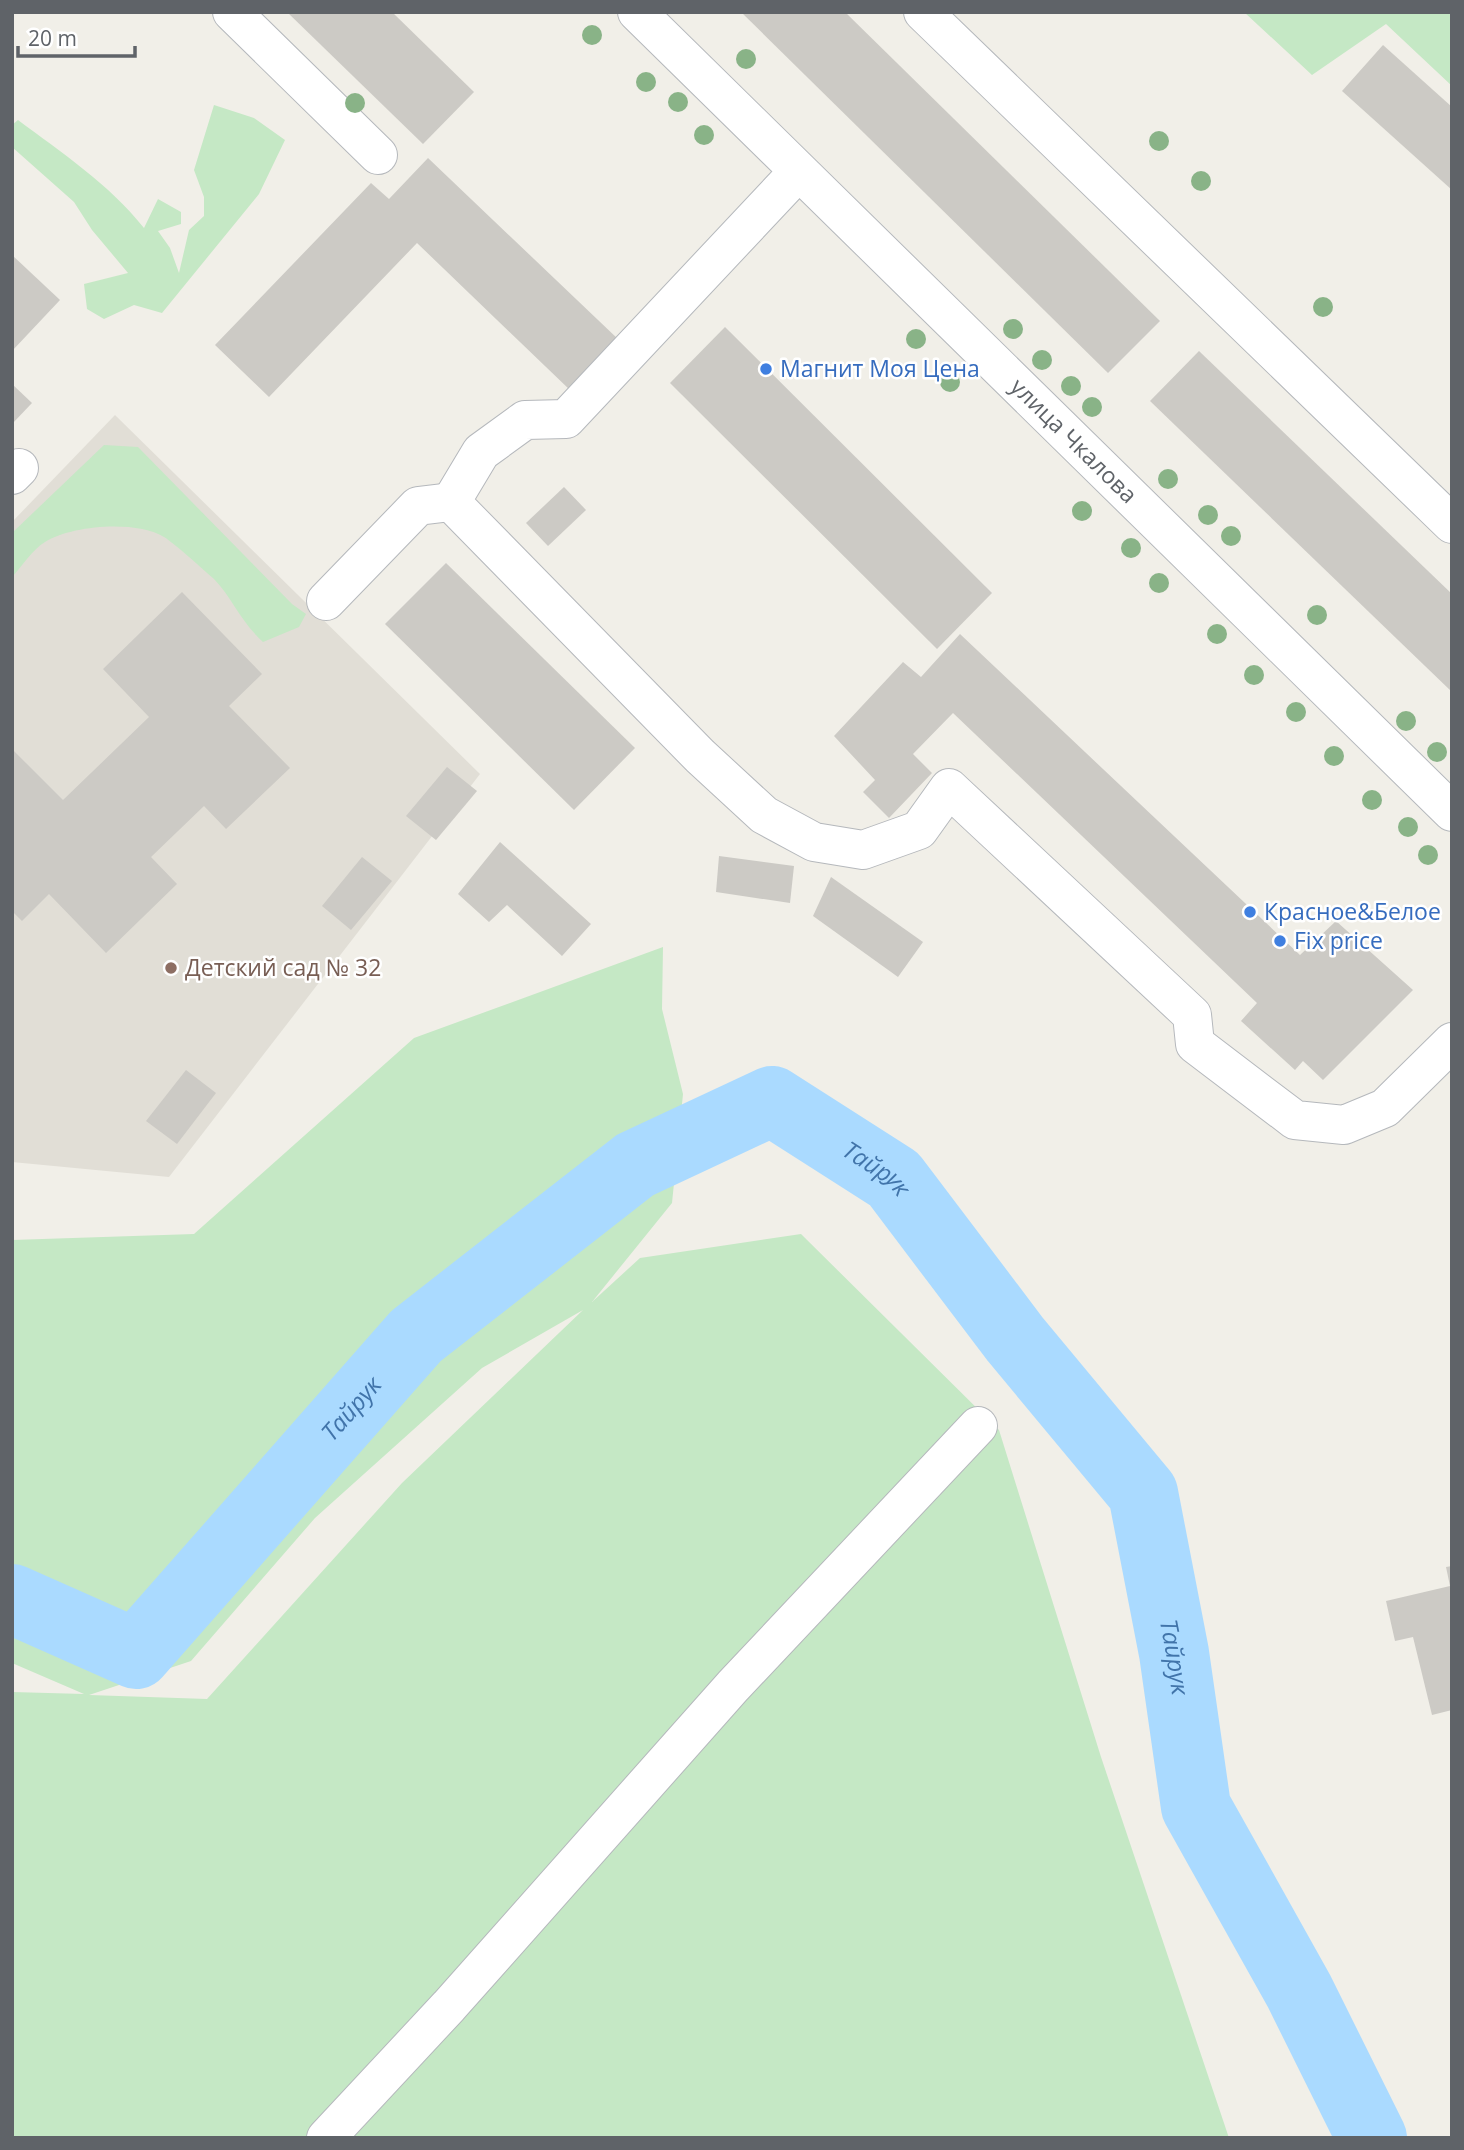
<svg xmlns="http://www.w3.org/2000/svg" width="1464" height="2150" viewBox="0 0 1464 2150" font-family="'Open Sans',sans-serif">
  <rect width="100%" height="100%" fill="#f1efe8"/>
  <path fill="#e1ded6" d="M115,415L480,774L169,1177L12,1162V522Z"/>
  <g fill="#c5e8c5" fill-rule="evenodd">
    <path d="M1244,12H1452V86L1386,24L1312,75Z"/>
    <path d="M214,105L254,118L285,140L259,194L162,313L134,305L104,319L87,309L84,284L128,273L92,230L74,202L12,147V125L18,120C62,153 109,184 144,228L158,199L181,212V224L158,231L170,248L179,273L189,230L204,216V197L194,170Z"/>
    <path d="M104,445L138,447L292,604L306,614L299,627L263,642C240,621 233,599 214,579C205,571 174,543 164,537C137,520 72,525 45,542C33,549 22,566 12,577V533Z"/>
    <path d="M663,947L662,1009L683,1094L672,1203L592,1302L640,1258L801,1234L999,1430L1101,1757L1229,2138H12V1692L84,1694L12,1663V1240L194,1234L414,1038ZM583,1310L402,1483L207,1699L89,1695L191,1661L315,1518L482,1368Z"/>
  </g>
  <g fill="none" stroke-linecap="round" stroke-linejoin="round">
    <path stroke="#aadaff" stroke-width="70" id="s1" d="M12,1599L136,1654L416,1336L635,1165L772,1101L894,1179L1015,1339L1143,1493L1174,1653L1196,1807L1299,1991L1372,2138"/>
  </g>
  <g fill="#cccac5">
    <path d="M287,12H392L474,92L423,144Z"/>
    <path d="M741,12H845L1160,321L1108,373Z"/>
    <path d="M1383,45L1452,107V190L1342,91Z"/>
    <path d="M428,158L619,340L571,391L417,243L269,397L215,345L371,183L389,199Z"/>
    <path d="M12,255L60,300L12,351Z"/>
    <path d="M725,327L992,593L937,649L670,383Z"/>
    <path d="M1199,351L1452,594V692L1150,401Z"/>
    <path d="M12,384L32,403L12,424Z"/>
    <path d="M564,487L586,510L548,546L526,523Z"/>
    <path d="M446,563L635,748L574,810L385,624Z"/>
    <path d="M182,592L262,674L229,706L290,768L226,829L204,806L151,857L177,884L106,953L49,894L22,921L12,911V753L14,751L63,800L149,717L103,669Z"/>
    <path d="M960,634L1300,955L1336,921L1413,990L1323,1080L1303,1061L1295,1070L1241,1021L1257,1003L953,713L913,754L932,773L889,818L863,792L875,780L834,736L903,662L921,677Z"/>
    <path d="M447,767L477,791L436,840L406,816Z"/>
    <path d="M500,842L591,924L562,956L507,905L489,922L458,894Z"/>
    <path d="M719,856L794,866L790,903L716,892Z"/>
    <path d="M362,857L392,881L351,930L322,906Z"/>
    <path d="M831,877L923,942L898,977L813,916Z"/>
    <path d="M186,1070L216,1093L177,1144L146,1121Z"/>
    <path d="M1452,1566V1710L1432,1715L1413,1637L1395,1641L1386,1601L1450,1586L1446,1567Z"/>
  </g>
  <g fill="none" stroke-linecap="round" stroke-linejoin="round">
    <g stroke="#b5b8bc" stroke-width="40">
      <g id="minor">
        <path d="M232,12L378,155"/>
        <path id="s2" d="M637,12L1452,812"/>
        <path d="M923,12L1452,524"/>
        <path d="M798,172L566,419L525,420L481,452L451,502L700,756L764,815L814,842L863,850L919,830L949,788L1192,1015L1195,1044L1295,1120L1344,1125L1385,1108L1452,1042"/>
        <path d="M12,475L19,468"/>
        <path d="M326,601L418,506L451,502"/>
        <path d="M326,2138L449,2006L733,1686L978,1426"/>
      </g>
    </g>
    <use href="#minor" stroke="#fff" stroke-width="38"/>
  </g>
  <g fill="#89b387">
    <circle cx="592" cy="35" r="10"/>
    <circle cx="746" cy="59" r="10"/>
    <circle cx="646" cy="82" r="10"/>
    <circle cx="678" cy="102" r="10"/>
    <circle cx="355" cy="103" r="10"/>
    <circle cx="704" cy="135" r="10"/>
    <circle cx="1159" cy="141" r="10"/>
    <circle cx="1201" cy="181" r="10"/>
    <circle cx="1323" cy="307" r="10"/>
    <circle cx="1013" cy="329" r="10"/>
    <circle cx="916" cy="339" r="10"/>
    <circle cx="1042" cy="360" r="10"/>
    <circle cx="950" cy="382" r="10"/>
    <circle cx="1071" cy="386" r="10"/>
    <circle cx="1092" cy="407" r="10"/>
    <circle cx="1168" cy="479" r="10"/>
    <circle cx="1082" cy="511" r="10"/>
    <circle cx="1208" cy="515" r="10"/>
    <circle cx="1231" cy="536" r="10"/>
    <circle cx="1131" cy="548" r="10"/>
    <circle cx="1159" cy="583" r="10"/>
    <circle cx="1317" cy="615" r="10"/>
    <circle cx="1217" cy="634" r="10"/>
    <circle cx="1254" cy="675" r="10"/>
    <circle cx="1296" cy="712" r="10"/>
    <circle cx="1406" cy="721" r="10"/>
    <circle cx="1437" cy="752" r="10"/>
    <circle cx="1334" cy="756" r="10"/>
    <circle cx="1372" cy="800" r="10"/>
    <circle cx="1408" cy="827" r="10"/>
    <circle cx="1428" cy="855" r="10"/>
  </g>
  <g fill="#3f7fe0" stroke="#fff" stroke-width="2.5">
    <circle cx="766" cy="369" r="7"/>
    <circle cx="1250" cy="912" r="7"/>
    <circle cx="1280" cy="941" r="7"/>
  </g>
  <circle fill="#8d6e63" stroke="#fff" stroke-width="2.5" cx="171" cy="968" r="7"/>
  <g text-anchor="middle" stroke-width="5" stroke-linejoin="round" paint-order="stroke">
    <g font-size="23" fill="#366cbe" stroke="#fff" text-anchor="start">
      <text x="780" y="377">Магнит Моя Цена</text>
      <text x="1264" y="920">Красное&amp;Белое</text>
      <text x="1294" y="949">Fix price</text>
    </g>
    <g font-size="23" fill="#5f6368" stroke="#fff">
      <text dy="8" stroke="none"><textPath href="#s2" startOffset="612">улица Чкалова</textPath></text>
    </g>
    <g font-size="23" fill="#785e54" stroke="#fff" text-anchor="start">
      <text x="185" y="976">Детский сад № 32</text>
    </g>
    <g font-size="24" font-style="italic" fill="#4174aa" stroke="#fff">
      <text dy="8" stroke="none"><textPath href="#s1" startOffset="1113">Тайрук</textPath></text>
      <text dy="8" stroke="none"><textPath href="#s1" startOffset="462">Тайрук</textPath></text>
      <text dy="8" stroke="none"><textPath href="#s1" startOffset="1701">Тайрук</textPath></text>
    </g>
  </g>
  <rect width="1464" height="2150" fill="none" stroke="#5f6368" stroke-width="28"/>
  <path d="M18 46v10h117v-10" fill="none" stroke="#5f6368" stroke-width="3.5"/>
  <text x="28" y="46" font-size="21" fill="#5f6368" stroke="#ffffff" stroke-width="5" paint-order="stroke">20 m</text>
</svg>
